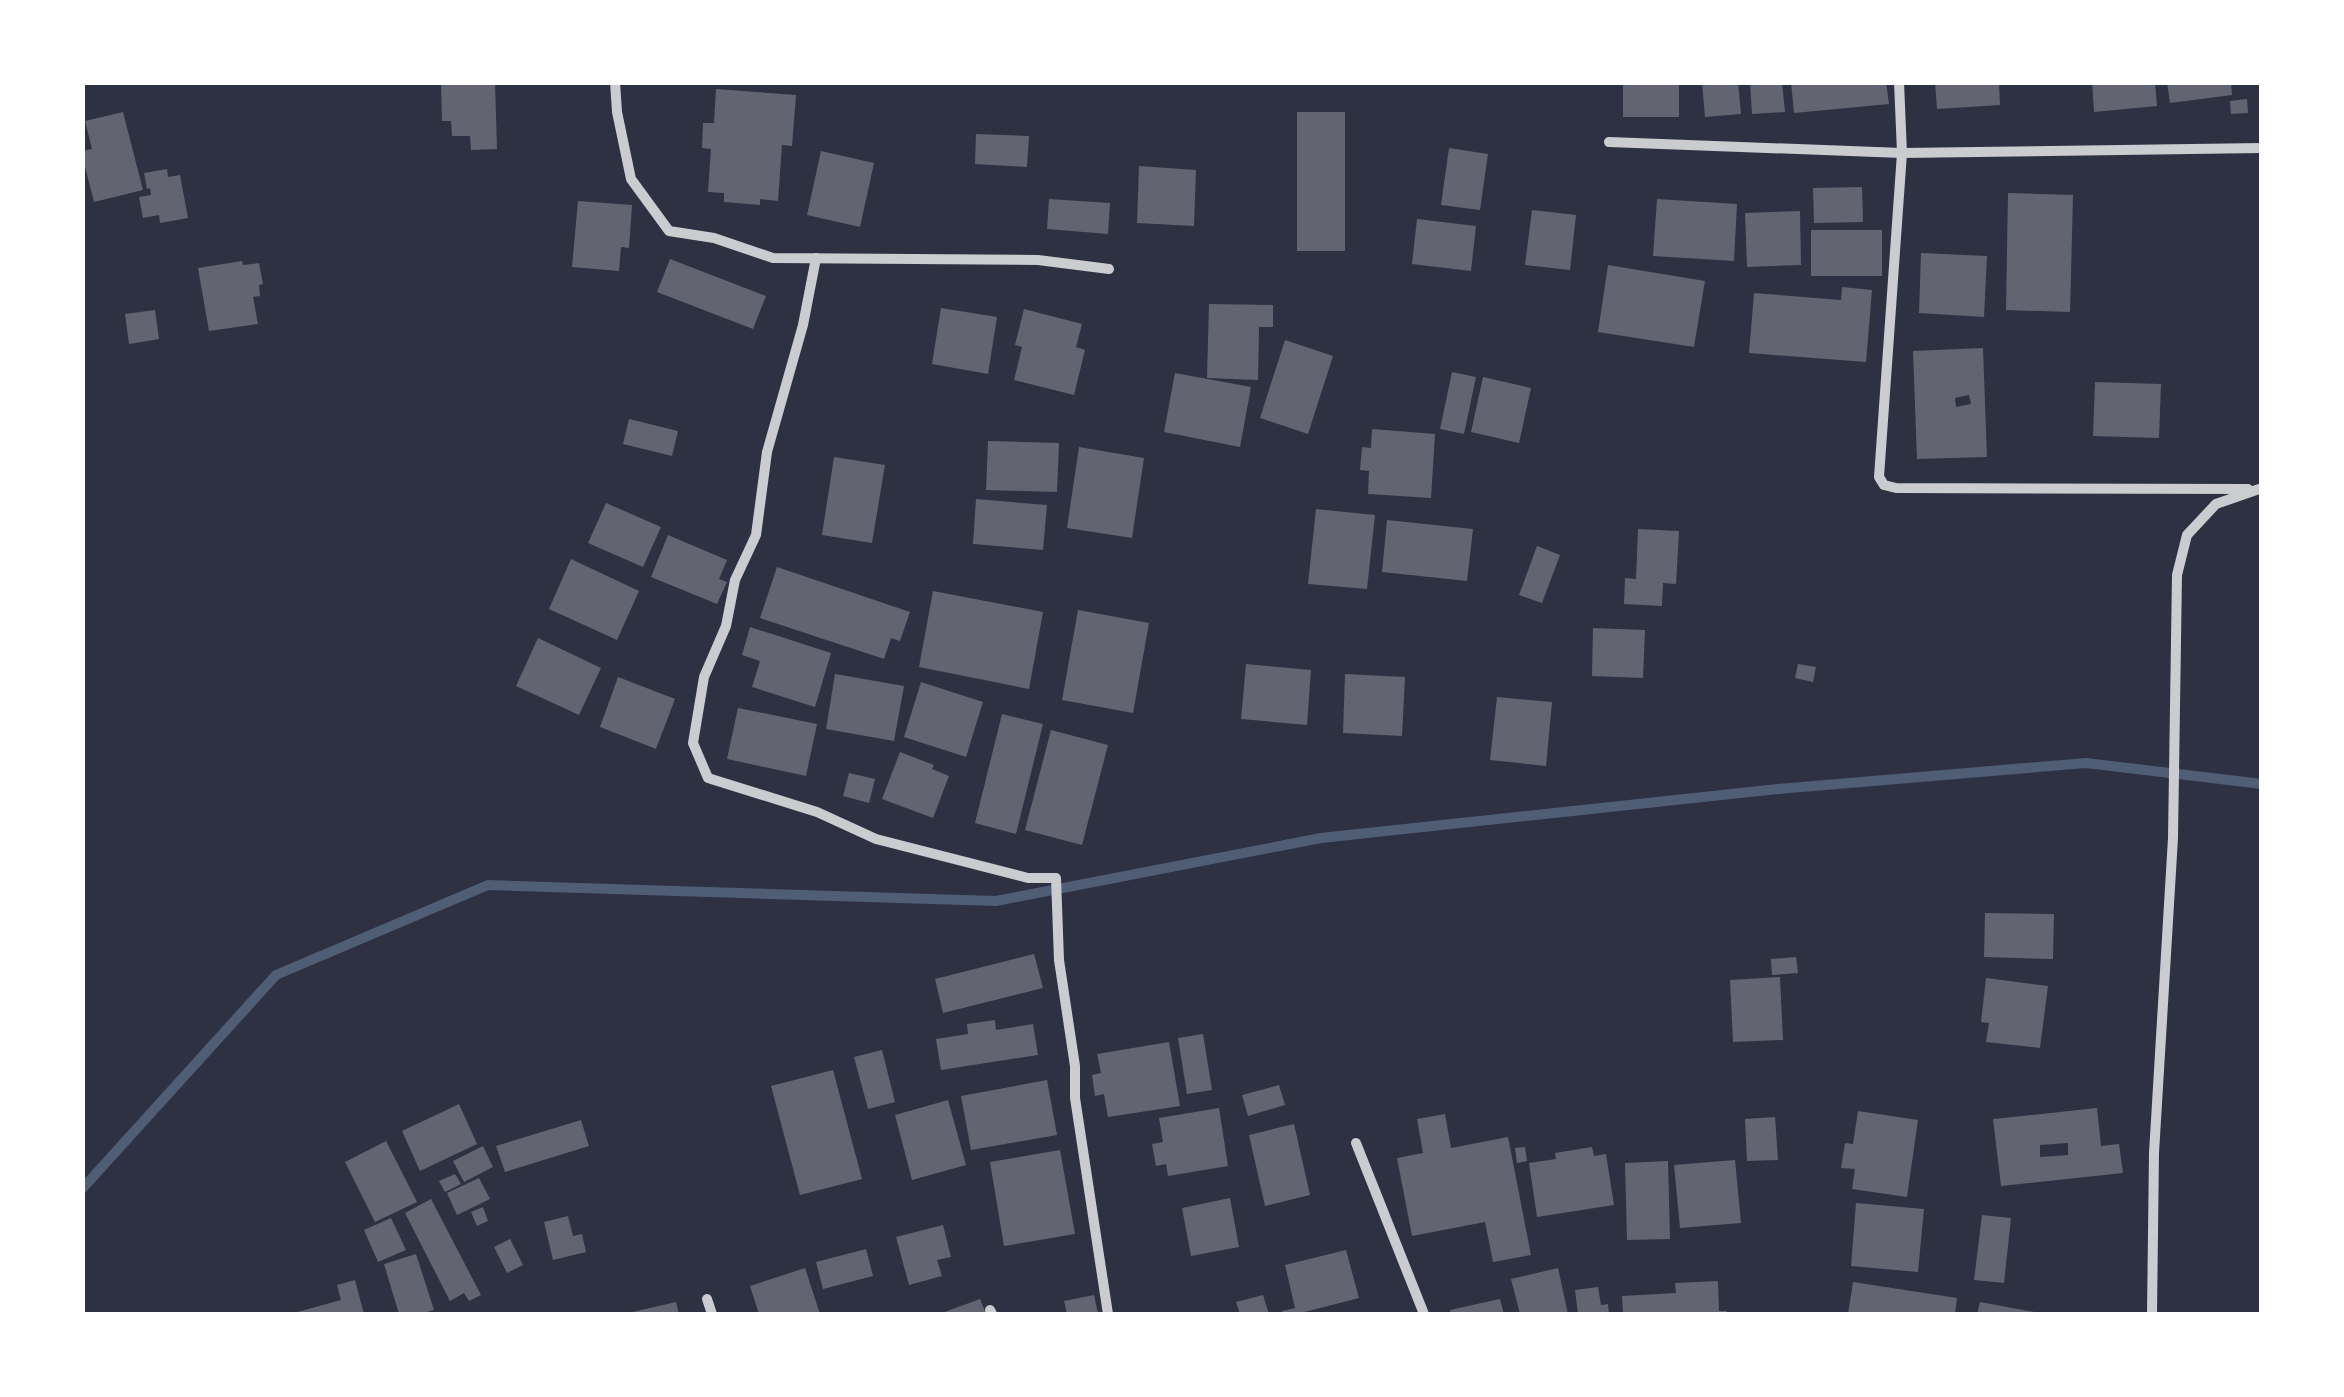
<svg xmlns="http://www.w3.org/2000/svg" width="2344" height="1397" viewBox="0 0 2344 1397" font-family="Manrope,sans-serif">
  <rect width="100%" height="100%" fill="#2d3142"/>
  <g fill="none" stroke-linecap="round" stroke-linejoin="round">
    <path stroke="#4f5d75" stroke-width="10" d="M82,1189L276,975L488,885L996,901L1321,838L1778,789L2086,763L2262,784"/>
  </g>
  <g fill="#626471" fill-rule="evenodd">
    <path d="M441,82H495L497,149L471,150L470,136H452L451,121H442Z"/>
    <rect x="1623" y="82" width="56" height="35"/>
    <path d="M1702,82H1738L1741,114L1705,117Z"/>
    <path d="M1750,82H1782L1785,112L1752,114Z"/>
    <path d="M1791,82H1886L1889,104L1794,113Z"/>
    <path d="M1935,82H1999L2000,105L1937,109Z"/>
    <path d="M2092,82H2155L2157,106L2094,112Z"/>
    <path d="M2167,82H2231L2232,95L2170,103Z"/>
    <path d="M716,89L796,95L792,146L782,145L778,201L760,199V205L724,202V193L708,192L711,149L702,148L703,123H714Z"/>
    <path d="M2247,99L2248,113L2231,114L2230,101Z"/>
    <path d="M123,112L143,190L94,202L82,155V151L92,149L85,121Z"/>
    <rect x="1297" y="112" width="48" height="139"/>
    <path d="M976,134L1029,136L1027,167L975,164Z"/>
    <path d="M1449,148L1488,154L1480,210L1441,205Z"/>
    <path d="M821,151L874,163L860,227L807,215Z"/>
    <path d="M1139,166L1196,170L1194,226L1137,223Z"/>
    <path d="M167,169L168,177L180,175L188,218L160,223L159,215L143,218L139,197L151,195L150,188L147,189L144,173Z"/>
    <path d="M1862,187L1863,222L1814,223L1813,188Z"/>
    <path d="M2008,193L2073,195L2070,312L2006,310Z"/>
    <path d="M1049,199L1110,203L1108,234L1047,229Z"/>
    <path d="M1657,199L1737,204L1734,261L1653,256Z"/>
    <path d="M578,201L632,205L629,248L621,247L619,271L572,267Z"/>
    <path d="M1532,210L1576,215L1570,270L1525,265Z"/>
    <path d="M1800,211L1801,265L1747,267L1745,213Z"/>
    <path d="M1417,219L1476,226L1471,271L1412,264Z"/>
    <rect x="1811" y="230" width="71" height="46"/>
    <path d="M1921,253L1987,256L1984,317L1919,313Z"/>
    <path d="M670,259L766,296L753,329L657,292Z"/>
    <path d="M242,261L243,265L259,263L263,284L259,285L260,296L253,297L258,324L209,331L198,268Z"/>
    <path d="M1608,265L1705,281L1694,347L1598,332Z"/>
    <path d="M1842,287L1872,290L1866,362L1749,353L1754,293L1841,300Z"/>
    <path d="M1209,304L1273,305V327H1259L1258,380L1207,378Z"/>
    <path d="M941,308L997,317L988,374L932,364Z"/>
    <path d="M1024,309L1082,324L1076,347L1085,350L1074,395L1014,380L1022,347L1015,345Z"/>
    <path d="M155,310L159,339L129,344L125,314Z"/>
    <path d="M1285,340L1333,356L1308,434L1260,418Z"/>
    <path d="M1983,348L1987,457L1917,459L1913,351ZM1969,395L1971,404L1956,407L1955,398Z"/>
    <path d="M1452,372L1476,377L1464,434L1440,429Z"/>
    <path d="M1175,373L1251,387L1240,447L1164,432Z"/>
    <path d="M1483,377L1531,388L1519,443L1471,432Z"/>
    <path d="M2095,382L2161,384L2159,438L2093,436Z"/>
    <path d="M629,419L678,431L672,456L623,444Z"/>
    <path d="M1372,429L1435,434L1431,498L1368,494L1369,471L1360,470L1362,447L1371,448Z"/>
    <path d="M988,441L1059,443L1057,492L986,490Z"/>
    <path d="M1079,447L1144,458L1132,538L1067,528Z"/>
    <path d="M834,457L885,465L872,543L822,535Z"/>
    <path d="M976,499L1047,505L1043,550L973,544Z"/>
    <path d="M606,503L661,527L643,567L588,543Z"/>
    <path d="M1316,509L1375,515L1367,589L1308,584Z"/>
    <path d="M1387,520L1473,529L1467,581L1382,572Z"/>
    <path d="M1638,529L1679,531L1676,584L1663,583L1662,606L1624,604L1625,578L1636,579Z"/>
    <path d="M668,535L727,560L719,579L727,582L717,604L651,577Z"/>
    <path d="M1537,546L1560,555L1542,603L1519,595Z"/>
    <path d="M571,559L639,591L617,640L549,609Z"/>
    <path d="M777,567L910,612L900,641L891,638L884,659L760,618Z"/>
    <path d="M933,591L1043,612L1029,689L919,667Z"/>
    <path d="M1078,610L1149,623L1133,713L1062,700Z"/>
    <path d="M750,627L831,653L815,707L752,687L760,661L742,655Z"/>
    <path d="M1593,628L1645,630L1643,678L1592,676Z"/>
    <path d="M538,638L601,668L579,715L516,686Z"/>
    <path d="M1246,664L1311,670L1307,725L1241,719Z"/>
    <path d="M1798,664L1816,667L1813,682L1795,678Z"/>
    <path d="M835,674L904,686L894,741L826,729Z"/>
    <path d="M1345,674L1405,677L1402,736L1343,733Z"/>
    <path d="M618,677L675,699L656,749L600,727Z"/>
    <path d="M921,682L983,702L966,757L904,737Z"/>
    <path d="M1497,697L1552,702L1546,766L1490,760Z"/>
    <path d="M738,708L817,724L806,776L727,759Z"/>
    <path d="M1002,714L1043,724L1016,834L975,823Z"/>
    <path d="M1051,730L1108,745L1082,845L1025,830Z"/>
    <path d="M900,752L934,765L932,769L949,776L933,818L882,799Z"/>
    <path d="M849,773L875,779L869,803L843,796Z"/>
    <path d="M1985,913L2054,914L2053,959L1984,957Z"/>
    <path d="M1034,954L1043,988L943,1013L935,979Z"/>
    <path d="M1796,957L1798,973L1772,975L1771,959Z"/>
    <path d="M1780,977L1783,1040L1733,1042L1730,980Z"/>
    <path d="M1986,978L2048,986L2040,1048L1986,1042L1989,1023L1981,1022Z"/>
    <path d="M995,1020L996,1030L1033,1024L1038,1055L941,1070L936,1039L968,1034L967,1024Z"/>
    <path d="M1203,1034L1212,1090L1187,1094L1178,1038Z"/>
    <path d="M1169,1042L1180,1106L1108,1117L1104,1094L1095,1096L1092,1075L1101,1073L1097,1054Z"/>
    <path d="M882,1050L895,1102L868,1109L854,1057Z"/>
    <path d="M833,1070L862,1179L800,1195L771,1086Z"/>
    <path d="M1047,1080L1057,1135L971,1150L961,1096Z"/>
    <path d="M1279,1085L1285,1105L1248,1116L1242,1095Z"/>
    <path d="M948,1100L966,1165L912,1180L895,1115Z"/>
    <path d="M459,1104L477,1144L420,1171L402,1131Z"/>
    <path d="M1219,1108L1228,1166L1168,1176L1166,1164L1156,1166L1152,1144L1163,1142L1159,1118Z"/>
    <path d="M2097,1108L2101,1146L2119,1144L2123,1173L2001,1186L1993,1119ZM2068,1143V1155L2040,1157V1145Z"/>
    <path d="M1858,1111L1918,1120L1907,1197L1852,1189L1855,1169L1841,1168L1845,1143L1853,1144Z"/>
    <path d="M1445,1114L1451,1148L1508,1137L1531,1255L1493,1262L1485,1222L1412,1236L1397,1158L1423,1153L1417,1119Z"/>
    <path d="M1775,1117L1778,1160L1747,1161L1745,1119Z"/>
    <path d="M581,1120L589,1146L505,1172L496,1146Z"/>
    <path d="M1294,1124L1310,1195L1265,1206L1249,1135Z"/>
    <path d="M386,1141L417,1202L375,1222L345,1162Z"/>
    <path d="M483,1146L493,1167L464,1182L453,1161Z"/>
    <path d="M1525,1147L1527,1161L1517,1163L1515,1148Z"/>
    <path d="M1592,1147L1594,1156L1606,1154L1614,1205L1537,1217L1529,1163L1556,1159L1555,1153Z"/>
    <path d="M1060,1150L1075,1234L1004,1246L990,1162Z"/>
    <path d="M1735,1160L1741,1223L1680,1228L1674,1165Z"/>
    <path d="M1668,1161L1670,1239L1627,1240L1625,1163Z"/>
    <path d="M455,1174L461,1184L445,1192L439,1181Z"/>
    <path d="M479,1178L490,1199L457,1215L447,1193Z"/>
    <path d="M1230,1198L1239,1247L1191,1256L1182,1208Z"/>
    <path d="M431,1199L481,1295L469,1301L464,1293L450,1301L405,1213Z"/>
    <path d="M1856,1203L1924,1209L1918,1272L1851,1266Z"/>
    <path d="M483,1207L488,1221L477,1226L471,1212Z"/>
    <path d="M1982,1215L2011,1218L2004,1283L1974,1280Z"/>
    <path d="M568,1216L573,1236L582,1234L586,1252L553,1260L544,1222Z"/>
    <path d="M391,1218L406,1250L378,1262L364,1230Z"/>
    <path d="M943,1225L951,1257L937,1260L942,1276L909,1285L896,1237Z"/>
    <path d="M510,1239L523,1265L507,1273L494,1247Z"/>
    <path d="M866,1249L873,1276L823,1289L816,1262Z"/>
    <path d="M1346,1250L1359,1298L1297,1314H1283L1282,1311L1295,1308L1285,1265Z"/>
    <path d="M416,1254L434,1310L419,1314H399L384,1264Z"/>
    <path d="M805,1268L820,1314H759L750,1286Z"/>
    <path d="M1558,1268L1568,1314H1520L1511,1279Z"/>
    <path d="M355,1280L364,1314H290L341,1300L337,1285Z"/>
    <path d="M1718,1281L1719,1311H1727V1314H1623L1622,1296L1676,1293L1675,1283Z"/>
    <path d="M1853,1282L1957,1298L1955,1314H1848Z"/>
    <path d="M1598,1287L1601,1305L1608,1304L1609,1314H1578L1575,1290Z"/>
    <path d="M1094,1295L1098,1314H1067L1064,1301Z"/>
    <path d="M1263,1295L1269,1314H1240L1236,1302Z"/>
    <path d="M980,1299L986,1314H939Z"/>
    <path d="M1500,1299L1504,1314H1451L1450,1310Z"/>
    <path d="M676,1302L679,1314H628V1313Z"/>
    <path d="M1980,1302L2040,1313V1314H1977Z"/>
  </g>
  <g fill="none" stroke-linecap="round" stroke-linejoin="round">
    <g stroke="#caccd0" stroke-width="10">
      <path d="M615,82L617,112L631,179L669,231L714,238L773,258L1038,260L1109,269"/>
      <path d="M1899,82L1902,153L1879,477L1884,485L1896,488L2248,489"/>
      <path d="M1609,142L1902,153L2262,148"/>
      <path d="M816,258L803,325L767,452L756,535L735,580L726,626L704,677L693,743L708,778L817,812L876,839L1028,878H1056L1059,960L1075,1066V1098L1108,1314"/>
      <path d="M1356,1143L1424,1314"/>
      <path d="M707,1299L712,1314"/>
      <path d="M990,1310L992,1314"/>
      <path d="M2152,1314L2154,1153L2173,838L2177,575L2187,535L2216,504L2262,488"/>
    </g>
  </g>
  <rect width="2344" height="1397" fill="none" stroke="#ffffff" stroke-width="170"/>
</svg>
